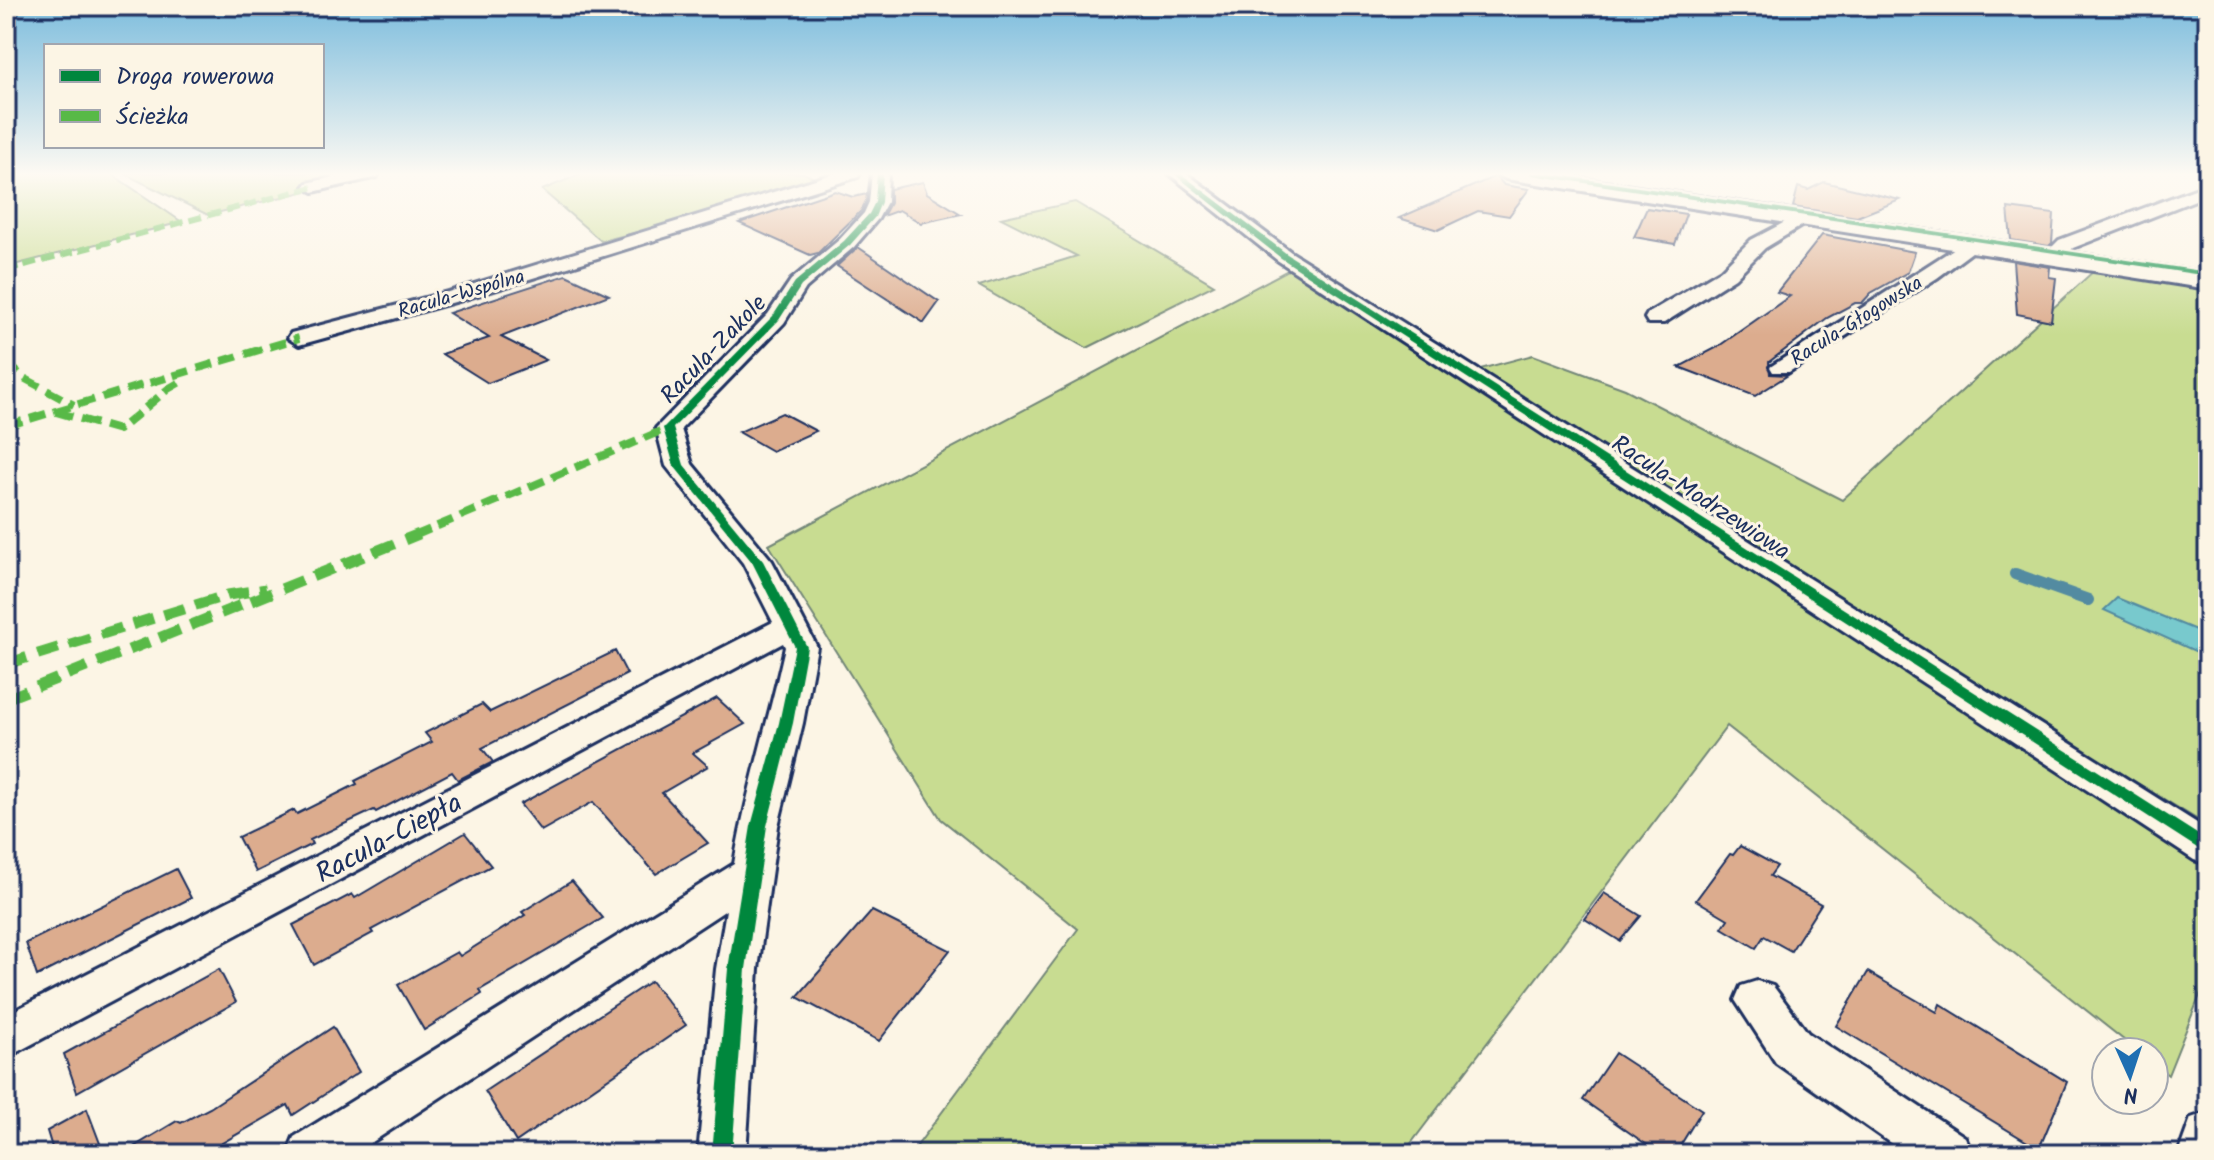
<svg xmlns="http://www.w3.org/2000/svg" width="2214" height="1160" viewBox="0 0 2214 1160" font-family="Kalam,sans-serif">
  <rect width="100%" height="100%" fill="#fcf5e5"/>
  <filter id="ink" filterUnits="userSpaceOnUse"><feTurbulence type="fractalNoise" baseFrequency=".0125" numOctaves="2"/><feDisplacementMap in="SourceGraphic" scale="16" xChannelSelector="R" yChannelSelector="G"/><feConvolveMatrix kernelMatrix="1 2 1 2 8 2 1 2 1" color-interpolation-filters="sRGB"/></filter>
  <g filter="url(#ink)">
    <g fill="#c8dc91" stroke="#728678" stroke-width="2">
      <path d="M6,173H110L182,222L6,267Z"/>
      <path d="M123,173H381L208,215Z"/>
      <path d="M583,173H804L814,178L679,222L601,241L542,190Z"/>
      <path d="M1075,202L1214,285L1087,348L979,286L1077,256L1001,218Z"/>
      <path d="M1290,269L1417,353L1819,606L1914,660L2208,865V975L2168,1075L2154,1064V1052H2139L1727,726L1403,1154H911L1078,929L941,819L769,545Z"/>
      <path d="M2096,269L2208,289V826L1465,373L1533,355L1625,389L1842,500Z"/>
    </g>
    <path fill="#78c9cd" stroke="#538ba1" stroke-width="2" d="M2117,598L2208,635V657L2104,610Z"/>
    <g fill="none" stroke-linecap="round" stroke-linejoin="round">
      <path stroke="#538ba1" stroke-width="12" d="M2015,574L2088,600"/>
    </g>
    <g fill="#dcac8e" stroke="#1b2f5e" stroke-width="2">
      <path d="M1496,176L1504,185L1529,189L1509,216L1478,211L1438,230L1399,218Z"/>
      <path d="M923,182L927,193L961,214L921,223L899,210L883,216L890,203V189Z"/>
      <path d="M1824,182L1900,200L1857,217L1793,207L1798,187L1808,190Z"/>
      <path d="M835,191L853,197L867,194L866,201L861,211L818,253L810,255L739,223Z"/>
      <path d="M1647,208L1686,214L1675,244L1634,237Z"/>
      <path d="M2008,208L2054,214L2052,243L2049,246L2011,240Z"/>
      <path d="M1822,235L1915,252L1908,272L1871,293L1862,303H1855L1827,318L1769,362L1770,374L1788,375L1755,396L1679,367L1716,348L1790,296L1777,292Z"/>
      <path d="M858,247L939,302L924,323L837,266Z"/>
      <path d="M2013,261L2050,267L2049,277L2056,278L2051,321L2017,314Z"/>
      <path d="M566,275L609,295L501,337L546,360L488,383L442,354L489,338L449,313Z"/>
      <path d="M782,413L816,431L772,451L739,432Z"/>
      <path d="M615,651L627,674L482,748L493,762L458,780L452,772L376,812L374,810L310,840L312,844L256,872L238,837L294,810L297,814L357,784L355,781L432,742L425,733L482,704L490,712Z"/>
      <path d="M717,698L745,724L693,753L708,766L662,793L708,843L656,874L593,802L541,831L520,804Z"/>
      <path d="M465,833L491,866L371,930L373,933L314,965L293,925L352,894L355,898Z"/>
      <path d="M1740,846L1777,866L1770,876L1821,904L1791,951L1764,936L1756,948L1722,928L1728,919L1696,900L1730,854L1733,855Z"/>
      <path d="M176,869L191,898L37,976L26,943Z"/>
      <path d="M572,881L603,918L480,990L482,994L424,1030L398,985L457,952L460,956L525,915L522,912Z"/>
      <path d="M1604,893L1641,916L1620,941L1585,919Z"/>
      <path d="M872,911L950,950L879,1041L797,997Z"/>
      <path d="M219,969L236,1002L77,1092L64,1054Z"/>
      <path d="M1868,972L1937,1012L1940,1004L2067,1082L2039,1149L1836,1026Z"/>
      <path d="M651,981L686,1025L516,1142L485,1091Z"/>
      <path d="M333,1027L359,1072L293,1115L288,1105L203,1154H122L177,1121L181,1123L210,1108Z"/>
      <path d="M1615,1053L1702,1110L1675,1154H1660L1583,1100Z"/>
      <path d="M87,1109L104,1154H54L47,1131Z"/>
    </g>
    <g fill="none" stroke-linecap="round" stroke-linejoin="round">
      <g stroke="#1b2f5e" stroke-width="6">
        <g id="minor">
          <path d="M351,173H379L377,177L313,192L304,187L307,183Z"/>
          <path d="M835,173H860L858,177L462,300L299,345L288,338L291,333L448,292Z"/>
          <path d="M872,173H888L887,202L878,219L854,247L806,288L784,323L681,429L692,464L772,561L817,647L803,723L778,826L758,969L746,1154H698L716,969L726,910L354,1154H287L294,1137L734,864C746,791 769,720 785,647L783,643L6,1058V1015L773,622L743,563L666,466L656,428L768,314L791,280L840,239L864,213L869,202Z"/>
          <path d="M1168,173H1186L1291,252L2208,830V864L2194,860L1277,260Z"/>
          <path d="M2208,184V195L2073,248L2059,261H2045L2042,257L2059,240Z"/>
          <path d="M1802,213L1811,218L1808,222L1765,248L1735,278L1664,323H1648L1645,318L1648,313L1721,270L1751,240Z"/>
          <path d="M1969,239L1978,245L1976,249L1937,278L1789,372H1773L1770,367Z"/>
          <path d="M1757,981L1773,986L1808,1033L1965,1137L1972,1154H1906L1776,1063L1735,1000L1741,986Z"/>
          <path d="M2208,1112V1154H2178L2191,1118Z"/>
        </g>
      </g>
      <g stroke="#1b2f5e" stroke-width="6">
        <path id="tertiary" d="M1496,173H1546L2208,273V289L1506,179Z"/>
      </g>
      <use href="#minor" fill="#fcf5e5" fill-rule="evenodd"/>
      <use href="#tertiary" fill="#fcf5e5" fill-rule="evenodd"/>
      <path stroke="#58b947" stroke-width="6" stroke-dasharray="13 6" stroke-linecap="butt" d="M6,270L313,187"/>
      <g stroke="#58b947" stroke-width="8" stroke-dasharray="17 8" stroke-linecap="butt">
        <path d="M6,362L24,378L74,405"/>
        <path d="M56,412L119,430L168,389L184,380"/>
        <path d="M6,426L299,338"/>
        <path d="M414,536L668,428"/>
      </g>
      <g stroke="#58b947" stroke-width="11" stroke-dasharray="22 11" stroke-linecap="butt">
        <path d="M6,664L228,595L266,589"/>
        <path d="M6,699L419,534"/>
      </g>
      <g stroke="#fcf5e5" stroke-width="5">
        <g id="cycleway">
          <path d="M877,173H883L881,202L875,217L850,245L801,286L779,320L673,428L684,465L763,561L807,647L793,723L767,826L746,969L732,1154H712L728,969L751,826L779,723L795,647L752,562L674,466L663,428L773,316L795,282L844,241L869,214L875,202Z"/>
          <path d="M1173,173H1180L1287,254L2208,841V855L1281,258Z"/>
          <path d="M1529,173H1544L2208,272V276L1532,175Z"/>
        </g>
      </g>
      <use href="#cycleway" fill="#00873e" fill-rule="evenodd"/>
    </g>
  </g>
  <linearGradient id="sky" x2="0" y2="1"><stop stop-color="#7bbcdd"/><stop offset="0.52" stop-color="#fefaf3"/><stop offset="1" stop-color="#fefaf3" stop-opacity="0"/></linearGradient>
  <rect width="2214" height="335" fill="url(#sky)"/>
  <g text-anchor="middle" stroke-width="6" stroke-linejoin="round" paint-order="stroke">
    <g font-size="20" fill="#1b2f5e" stroke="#fcf5e5">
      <text transform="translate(461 293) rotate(-16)" y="7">Racula-Wspólna</text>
      <text transform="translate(1856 320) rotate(-32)" y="7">Racula-Głogowska</text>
    </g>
    <g font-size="24" fill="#1b2f5e" stroke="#fcf5e5">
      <text transform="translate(713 349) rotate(-46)" y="8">Racula-Zakole</text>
      <text transform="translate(1701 497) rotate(33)" y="8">Racula-Modrzewiowa</text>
    </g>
    <g font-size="28" fill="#1b2f5e" stroke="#fcf5e5">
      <text transform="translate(388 837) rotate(-28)" y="10">Racula-Ciepła</text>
    </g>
  </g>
  <rect width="2214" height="1160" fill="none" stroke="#fcf5e5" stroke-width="32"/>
  <rect x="16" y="16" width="2182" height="1128" fill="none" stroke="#1b2f5e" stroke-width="3" filter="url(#ink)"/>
  <rect x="44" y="44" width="280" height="104" fill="#fcf5e5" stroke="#a2a6af" stroke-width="2"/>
  <rect x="60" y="70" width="40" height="12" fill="#00873e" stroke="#a2a6af" stroke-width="2"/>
  <text x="116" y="84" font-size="24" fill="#1b2f5e">Droga rowerowa</text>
  <rect x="60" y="110" width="40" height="12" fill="#58b947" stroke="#a2a6af" stroke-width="2"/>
  <text x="116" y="124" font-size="24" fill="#1b2f5e">Ścieżka</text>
  <g transform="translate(2130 1076) rotate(177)"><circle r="38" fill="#fcf5e5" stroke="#a2a6af" stroke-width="2"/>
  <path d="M0-6L14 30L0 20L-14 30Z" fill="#1f6fb2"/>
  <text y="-12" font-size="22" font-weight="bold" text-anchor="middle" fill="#1b2f5e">N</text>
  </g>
</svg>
